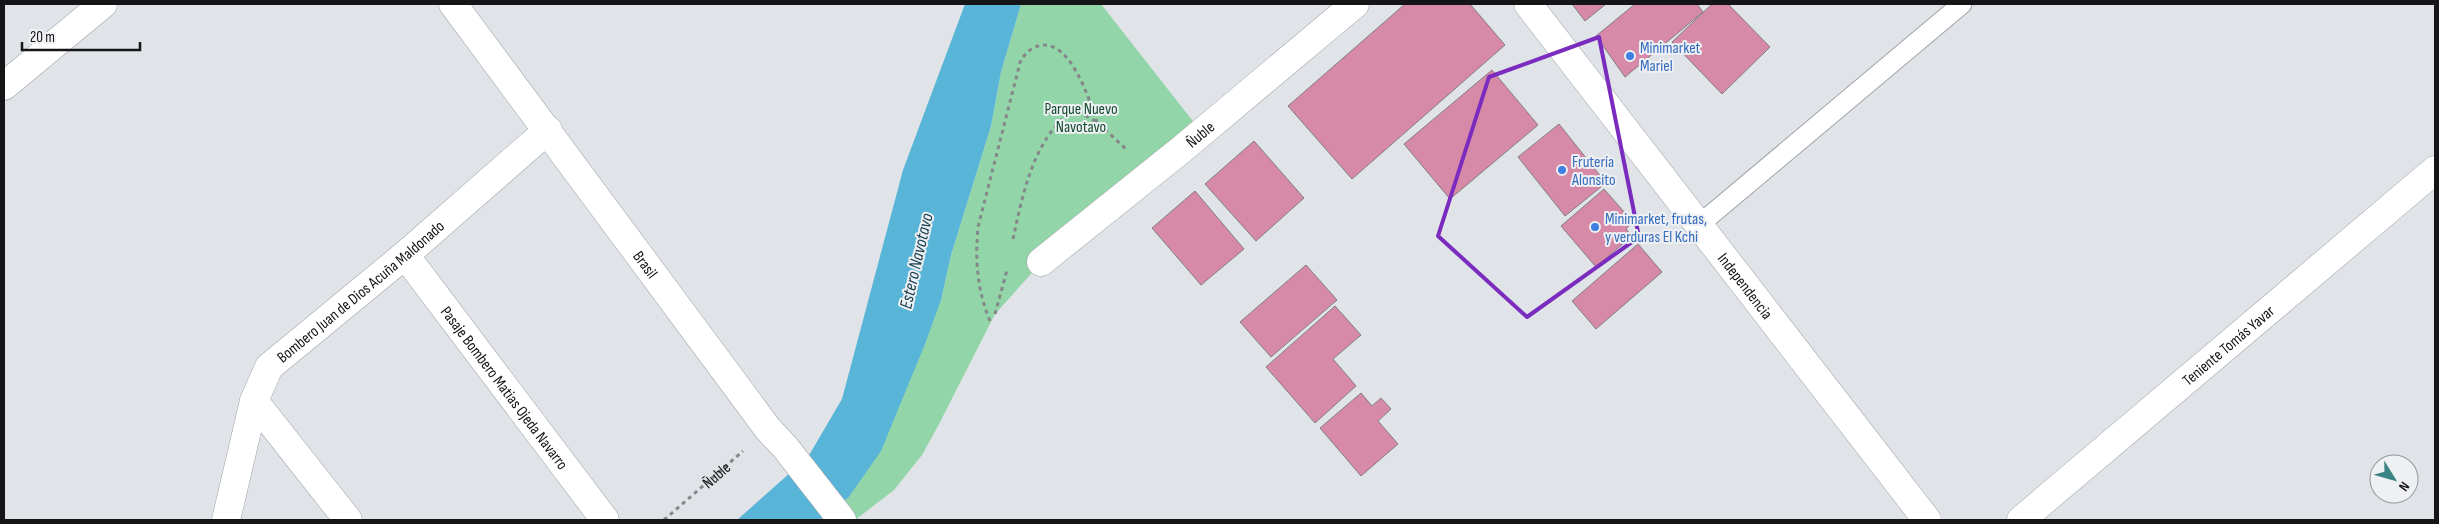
<svg xmlns="http://www.w3.org/2000/svg" width="2439" height="524" viewBox="0 0 2439 524" font-family="'Sofia Sans Condensed',sans-serif">
  <rect width="100%" height="100%" fill="#e0e3e7"/>
  <path fill="#91d5a9" d="M1021,4H1101L1199,129L1039,265L995,314L938,426L922,455L894,490L855,520H819L847,499L941,300L951,255L991,126L1001,72Z"/>
  <path fill="#59b5d8" d="M965,4H1021L1001,72L991,126L951,255L941,300L925,344L881,451L848,498L819,520H737L808,457L842,399L903,170Z"/>
  <g fill="#d78aa7" stroke="#827e7f">
    <path d="M1405,4H1470L1505,45L1352,179L1288,106Z"/>
    <path d="M1572,4H1606L1585,21Z"/>
    <path d="M1635,4H1697L1703,12L1625,77L1596,36Z"/>
    <path d="M1712,4H1728L1770,47L1722,94L1672,42Z"/>
    <path d="M1492,70L1538,125L1450,199L1404,144Z"/>
    <path d="M1559,124L1606,183L1565,216L1518,157Z"/>
    <path d="M1254,141L1304,198L1256,241L1205,184Z"/>
    <path d="M1604,189L1633,222L1626,229L1632,236L1596,267L1561,226Z"/>
    <path d="M1195,191L1244,249L1201,285L1152,228Z"/>
    <path d="M1638,244L1662,272L1596,329L1572,301Z"/>
    <path d="M1306,265L1337,300L1271,357L1240,322Z"/>
    <path d="M1335,306L1361,335L1333,359L1356,386L1315,423L1266,367Z"/>
    <path d="M1361,393L1372,406L1381,398L1391,409L1378,421L1398,444L1361,476L1320,428Z"/>
  </g>
  <g fill="none" stroke-linecap="round" stroke-linejoin="round">
    <g stroke="#a1a3a7" stroke-width="21">
      <path id="lane" d="M1700,224L1962,4"/>
    </g>
    <g stroke="#a1a3a7" stroke-width="29">
      <g id="street">
        <path id="s2" d="M453,4L768,429L785,447L842,520"/>
        <path id="s3" d="M405,255L605,520"/>
        <path id="s4" d="M1041,262L1182,149L1355,4"/>
        <path d="M254,401L348,520"/>
        <path id="s5" d="M226,520L254,401L269,367L405,255L548,130"/>
      </g>
    </g>
    <g stroke="#a1a3a7" stroke-width="29">
      <g id="secondary">
        <path id="s6" d="M1528,4L1927,520"/>
        <path d="M4,86L103,4"/>
        <path id="s7" d="M2021,520L2435,170"/>
      </g>
    </g>
    <g stroke="#85878a" stroke-width="3" stroke-dasharray="4 4" stroke-linecap="butt">
      <path d="M1013,239C1023,193 1033,139 1074,109L1097,122L1126,149"/>
      <path d="M995,314L1007,270"/>
      <path d="M990,321C977,289 975,261 978,227L1021,59C1025,55 1029,50 1033,48C1068,30 1089,99 1097,122"/>
      <path id="s1" d="M664,520L743,451"/>
    </g>
    <use href="#lane" stroke="#fff" stroke-width="19"/>
    <use href="#street" stroke="#fff" stroke-width="28"/>
    <use href="#secondary" stroke="#fff" stroke-width="28"/>
  </g>
  <path fill="none" stroke="#7b2cbf" stroke-width="4" stroke-linejoin="round" d="M1599,37L1639,237L1527,317L1438,236L1489,77Z"/>
  <g fill="#3f7fe0" stroke="#eef0f4" stroke-width="2">
    <circle cx="1630" cy="56" r="5"/>
    <circle cx="1562" cy="170" r="5"/>
    <circle cx="1595" cy="227" r="5"/>
  </g>
  <g text-anchor="middle" stroke-width="4" stroke-linejoin="round" paint-order="stroke">
    <g font-size="16" fill="#366cbe" stroke="#eef0f4" text-anchor="start">
      <text x="1640" y="53">Minimarket<tspan x="1640" dy="18">Mariel</tspan></text>
      <text x="1572" y="167">Frutería<tspan x="1572" dy="18">Alonsito</tspan></text>
      <text x="1605" y="224">Minimarket, frutas,<tspan x="1605" dy="18">y verduras El Kchi</tspan></text>
    </g>
    <g font-size="16" fill="#134b2d" stroke="#eef0f4">
      <text x="1081" y="114">Parque Nuevo<tspan x="1081" dy="18">Navotavo</tspan></text>
    </g>
    <g font-size="16" fill="#151517" stroke="#eef0f4">
      <text dy="6" stroke="none"><textPath href="#s4" startOffset="204">Ñuble</textPath></text>
      <text dy="6" stroke="none"><textPath href="#s2" startOffset="324">Brasil</textPath></text>
      <text dy="6" stroke="none"><textPath href="#s6" startOffset="356">Independencia</textPath></text>
      <text dy="6" stroke="none"><textPath href="#s5" startOffset="278">Bombero Juan de Dios Acuña Maldonado</textPath></text>
      <text dy="6" stroke="none"><textPath href="#s7" startOffset="271">Teniente Tomás Yavar</textPath></text>
      <text dy="6" stroke="none"><textPath href="#s3" startOffset="166">Pasaje Bombero Matias Ojeda Navarro</textPath></text>
      <text dy="6" stroke="none"><textPath href="#s1" startOffset="69">Ñuble</textPath></text>
    </g>
    <g font-size="18" font-style="italic" fill="#194251" stroke="#eef0f4">
      <text transform="translate(916 261) rotate(-77)" y="6">Estero Navotavo</text>
    </g>
  </g>
  <rect width="2439" height="524" fill="none" stroke="#151517" stroke-width="10"/>
  <g transform="translate(2394 479) rotate(127)"><circle r="24" fill="#eef0f4" stroke="#97989c"/>
  <path d="M0-4L9 19L0 12L-9 19Z" fill="#3b8485"/>
  <text y="-8" font-size="14" font-weight="bold" text-anchor="middle" fill="#151517">N</text>
  </g>
  <path d="M22 42v8h118v-8" fill="none" stroke="#151517" stroke-width="2.5"/>
  <text x="30" y="42" font-size="15" fill="#151517" stroke="#eef0f4" stroke-width="4" paint-order="stroke">20 m</text>
</svg>
